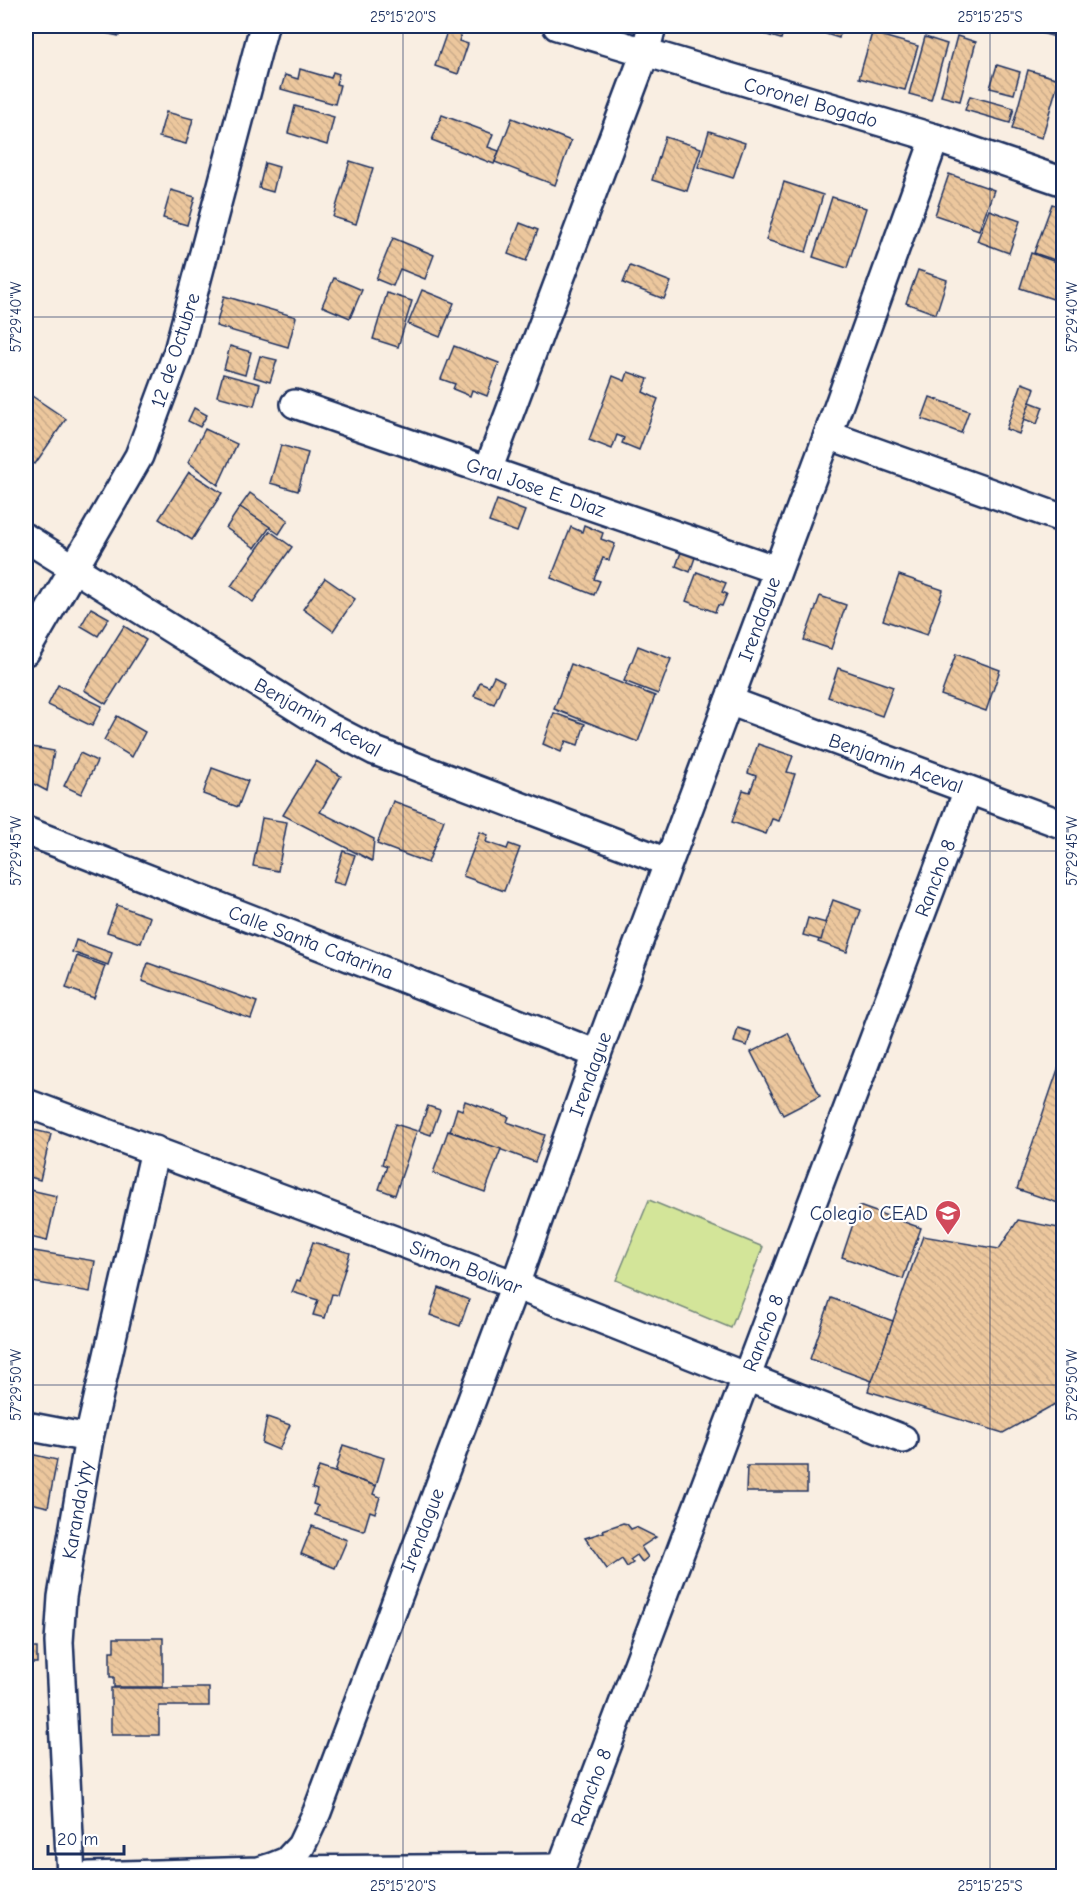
<svg xmlns="http://www.w3.org/2000/svg" width="1089" height="1902" viewBox="0 0 1089 1902" font-family="'Comic Neue',sans-serif">
  <defs>
    <pattern id="building-back-hatch" width="6" height="6" patternUnits="userSpaceOnUse" patternTransform="scale(1.5)"><rect width="6" height="6" fill="#ecc79d"/><path d="M-1 5l2 2M0 0l6 6M5-1l2 2" fill="none" stroke="#caab8a"/></pattern>
  </defs>
  <rect width="100%" height="100%" fill="#f9eee2"/>
  <filter id="ink" filterUnits="userSpaceOnUse"><feTurbulence type="fractalNoise" baseFrequency=".0167" numOctaves="2"/><feDisplacementMap in="SourceGraphic" scale="12" xChannelSelector="R" yChannelSelector="G"/><feConvolveMatrix kernelMatrix="1 2 1 2 8 2 1 2 1" color-interpolation-filters="sRGB"/></filter>
  <g filter="url(#ink)">
    <path fill="#d3e599" stroke="#778a7c" stroke-width="1.5" d="M649,1200L763,1247L731,1328L616,1280Z"/>
    <g fill="url(#building-back-hatch)" stroke="#1b2f5e" stroke-width="1.5">
      <path d="M101,26H121L119,36L100,32Z"/>
      <path d="M449,26L463,29L459,41L468,44L458,74L435,66Z"/>
      <path d="M748,26H785L781,39L747,29Z"/>
      <path d="M828,26H842L839,38L826,34Z"/>
      <path d="M1034,26H1059L1056,37L1033,31Z"/>
      <path d="M872,33L918,46L905,90L859,78Z"/>
      <path d="M957,36L976,42L960,101L941,96Z"/>
      <path d="M925,37L947,44L931,100L909,94Z"/>
      <path d="M997,65L1020,72L1014,94L990,88Z"/>
      <path d="M300,69L331,78L333,72L339,74L336,84L340,85L335,104L281,89L285,75L298,79Z"/>
      <path d="M1028,70L1059,79L1042,138L1012,129Z"/>
      <path d="M970,96L1014,108L1010,123L965,110Z"/>
      <path d="M295,106L334,117L327,145L288,133Z"/>
      <path d="M166,112L193,119L186,144L159,137Z"/>
      <path d="M442,115L493,134L488,147L499,151L494,164L432,140Z"/>
      <path d="M512,118L571,141L555,185L495,162Z"/>
      <path d="M709,131L745,143L733,178L698,167Z"/>
      <path d="M665,137L701,148L687,191L652,180Z"/>
      <path d="M350,161L373,168L356,224L333,217Z"/>
      <path d="M265,163L279,167L273,192L259,188Z"/>
      <path d="M949,174L994,190L979,230L935,215Z"/>
      <path d="M784,182L823,195L806,252L766,240Z"/>
      <path d="M171,190L195,197L187,225L163,218Z"/>
      <path d="M832,197L866,208L847,268L813,257Z"/>
      <path d="M1052,204L1064,208V255L1061,262L1034,253Z"/>
      <path d="M989,210L1020,221L1009,253L977,241Z"/>
      <path d="M520,223L538,230L526,261L508,254Z"/>
      <path d="M393,238L434,255L425,279L400,269L393,286L376,279Z"/>
      <path d="M1031,253L1064,265V280L1056,300L1020,288Z"/>
      <path d="M630,266L671,282L664,299L623,283Z"/>
      <path d="M918,270L947,280L936,314L906,303Z"/>
      <path d="M334,278L362,290L350,318L322,306Z"/>
      <path d="M422,290L454,303L440,337L408,324Z"/>
      <path d="M387,293L412,301L398,347L373,339Z"/>
      <path d="M224,296L296,317L288,347L216,326Z"/>
      <path d="M230,346L251,352L245,375L224,369Z"/>
      <path d="M454,346L499,363L487,396L472,390L470,396L453,389L455,384L441,379Z"/>
      <path d="M260,356L277,360L270,382L254,377Z"/>
      <path d="M628,372L648,379L643,392L658,399L639,450L622,443L624,438L617,435L612,449L589,440L613,376L625,381Z"/>
      <path d="M223,374L260,384L254,406L217,396Z"/>
      <path d="M1022,383L1035,388L1019,434L1006,429Z"/>
      <path d="M26,392L66,419L35,464L26,458Z"/>
      <path d="M930,397L969,411L961,433L922,419Z"/>
      <path d="M1030,402L1043,407L1037,424L1024,419Z"/>
      <path d="M194,408L207,415L200,427L188,421Z"/>
      <path d="M205,429L237,444L218,485L188,462Z"/>
      <path d="M281,445L308,453L298,491L270,483Z"/>
      <path d="M189,472L222,493L192,540L159,519Z"/>
      <path d="M250,493L288,520L279,534L240,507Z"/>
      <path d="M497,500L525,511L517,532L489,522Z"/>
      <path d="M240,507L270,527L255,548L226,528Z"/>
      <path d="M584,525L603,533L601,539L615,544L609,560L603,558L594,579L600,581L594,595L551,578L571,527L582,532Z"/>
      <path d="M270,531L292,547L253,602L231,586Z"/>
      <path d="M684,544L698,549L690,572L676,566Z"/>
      <path d="M697,572L726,583L722,592L727,594L722,606L718,605L715,612L686,601Z"/>
      <path d="M899,575L943,590L927,635L883,620Z"/>
      <path d="M325,578L355,599L333,631L303,609Z"/>
      <path d="M820,596L846,605L831,649L804,640Z"/>
      <path d="M91,608L109,618L98,636L81,626Z"/>
      <path d="M124,626L146,640L106,704L84,690Z"/>
      <path d="M638,646L671,659L658,694L624,681Z"/>
      <path d="M956,654L1000,670L986,711L941,695Z"/>
      <path d="M571,664L655,696L638,742L554,709Z"/>
      <path d="M838,668L893,687L882,716L828,697Z"/>
      <path d="M494,676L504,681L494,704L474,696L480,682L489,686Z"/>
      <path d="M58,685L102,706L92,726L48,705Z"/>
      <path d="M554,713L585,724L578,745L566,741L561,752L543,744Z"/>
      <path d="M117,716L145,732L132,757L104,740Z"/>
      <path d="M758,744L793,756L787,772L795,774L779,821L772,819L766,834L732,822L743,790L750,792L756,776L748,773Z"/>
      <path d="M32,747L54,751L47,791L28,781Z"/>
      <path d="M80,753L97,761L81,794L64,786Z"/>
      <path d="M316,761L341,776L320,812L374,839L372,861L283,815Z"/>
      <path d="M212,768L248,781L238,807L203,794Z"/>
      <path d="M393,801L444,820L428,863L377,844Z"/>
      <path d="M262,818L287,822L278,871L253,866Z"/>
      <path d="M480,832L488,835L486,842L507,849L509,844L520,848L504,891L463,876Z"/>
      <path d="M343,851L355,855L345,885L333,882Z"/>
      <path d="M833,900L861,910L847,952L818,942Z"/>
      <path d="M117,905L150,917L141,943L107,932Z"/>
      <path d="M808,918L826,923L821,940L803,935Z"/>
      <path d="M76,940L112,953L108,965L72,952Z"/>
      <path d="M77,956L105,966L94,998L66,988Z"/>
      <path d="M148,963L257,1002L251,1019L142,981Z"/>
      <path d="M738,1028L751,1032L747,1046L734,1042Z"/>
      <path d="M788,1033L820,1096L783,1115L751,1052Z"/>
      <path d="M1058,1069L1064,1070V1205L1017,1189Z"/>
      <path d="M465,1101L509,1117L507,1122L545,1135L535,1162L450,1131L457,1108L462,1110Z"/>
      <path d="M428,1106L440,1110L431,1135L419,1131Z"/>
      <path d="M395,1124L417,1131L395,1195L379,1189L387,1166L382,1164Z"/>
      <path d="M29,1129L51,1134L40,1180L30,1177L27,1188H26V1143Z"/>
      <path d="M448,1131L501,1149L485,1192L433,1173Z"/>
      <path d="M26,1189L57,1196L47,1241L26,1236Z"/>
      <path d="M859,1206L921,1228L903,1279L842,1257Z"/>
      <path d="M1018,1220L1064,1229V1399L1003,1433L868,1391L923,1236L999,1249Z"/>
      <path d="M313,1242L350,1253L337,1295L332,1294L325,1318L313,1315L318,1300L292,1292L297,1280L300,1281Z"/>
      <path d="M28,1250L95,1261L90,1292L26,1281Z"/>
      <path d="M439,1288L469,1300L460,1326L430,1315Z"/>
      <path d="M831,1298L893,1321L872,1381L810,1359Z"/>
      <path d="M267,1417L290,1425L279,1450L262,1443Z"/>
      <path d="M343,1445L384,1458L376,1486L335,1472Z"/>
      <path d="M26,1453L57,1460L48,1507L26,1502Z"/>
      <path d="M747,1466H807V1492H746Z"/>
      <path d="M319,1467L376,1486L373,1494L380,1497L375,1513L370,1511L364,1531L315,1515L318,1506L313,1504L317,1490L312,1488Z"/>
      <path d="M623,1523L627,1524L631,1529L636,1527L656,1537L641,1547L648,1557L642,1562L637,1555L630,1560L633,1563L627,1567L622,1559L607,1569L585,1538L604,1532L603,1530Z"/>
      <path d="M312,1526L347,1540L335,1568L301,1554Z"/>
      <path d="M114,1638H163V1687H114V1677H110V1651H114Z"/>
      <path d="M26,1641V1648H37V1663H26V1697Z"/>
      <path d="M111,1688H209V1706H159V1735H111Z"/>
    </g>
    <g fill="none" stroke-linecap="round" stroke-linejoin="round">
      <g stroke="#1b2f5e" stroke-width="32">
        <g id="minor">
          <path d="M557,26L935,138L1064,182"/>
          <path d="M295,404L777,570"/>
          <path d="M828,435L1064,519"/>
          <path d="M488,470L645,53L652,26"/>
          <path d="M26,538L325,725L375,751L667,862"/>
          <path d="M26,651L139,456L178,351L264,26"/>
          <path d="M729,701L1064,825"/>
          <path d="M26,831L597,1054"/>
          <path d="M26,1103L515,1285L903,1439"/>
          <path d="M26,1426L89,1438"/>
          <path d="M269,1870L561,1868"/>
          <path d="M71,1876L59,1642L62,1597L89,1438L155,1150"/>
          <path d="M89,1876L259,1871L272,1867L287,1861L301,1846L317,1812L515,1285L597,1054L828,435L935,138"/>
          <path d="M558,1876L968,790"/>
        </g>
      </g>
      <use href="#minor" stroke="#fff" stroke-width="27"/>
    </g>
  </g>
  <path fill="none" stroke="#1b2f5e" stroke-width="1.5" stroke-opacity="0.45" d="M403,26V1876M990,26V1876M26,317H1064M26,851H1064M26,1385H1064"/>
  <defs>
    <g id="university-pin" transform="scale(1.35)"><path d="M0 17L-7.5 6A9.5 9.5 0 1 1 7.5 6Z" fill="#d1495b" stroke="#fff"/><path d="M0-5L7-2L0 1L-7-2ZM-4 1L0 2.5L4 1V4Q0 6-4 4Z" fill="#fff"/></g>
  </defs>
  <g fill-rule="evenodd">
    <use href="#university-pin" x="948" y="1213"/>
  </g>
  <g text-anchor="middle" stroke-width="4.5" stroke-linejoin="round" paint-order="stroke">
    <g font-size="20" fill="#1b2f5e" stroke="#fff">
      <text transform="translate(811 102) rotate(16)" y="7">Coronel Bogado</text>
      <text transform="translate(175 350) rotate(-72)" y="7">12 de Octubre</text>
      <text transform="translate(536 487) rotate(19)" y="7">Gral Jose E. Diaz</text>
      <text transform="translate(759 619) rotate(-70)" y="7">Irendague</text>
      <text transform="translate(318 717) rotate(29)" y="7">Benjamin Aceval</text>
      <text transform="translate(896 763) rotate(20)" y="7">Benjamin Aceval</text>
      <text transform="translate(935 878) rotate(-69)" y="7">Rancho 8</text>
      <text transform="translate(311 942) rotate(21)" y="7">Calle Santa Catarina</text>
      <text transform="translate(590 1074) rotate(-70)" y="7">Irendague</text>
      <text transform="translate(466 1267) rotate(21)" y="7">Simon Bolivar</text>
      <text transform="translate(763 1333) rotate(-69)" y="7">Rancho 8</text>
      <text transform="translate(77 1510) rotate(-80)" y="7">Karanda'yty</text>
      <text transform="translate(422 1530) rotate(-69)" y="7">Irendague</text>
      <text transform="translate(591 1787) rotate(-69)" y="7">Rancho 8</text>
    </g>
    <g font-size="20" fill="#1b2f5e" stroke="#fff" text-anchor="end">
      <text x="928" y="1220">Colegio CEAD</text>
    </g>
  </g>
  <rect width="1089" height="1902" fill="none" stroke="#fff" stroke-width="66"/>
  <path d="M48 1845v9h76v-9" fill="none" stroke="#1b2f5e" stroke-width="3"/>
  <text x="57" y="1845" font-size="18" fill="#1b2f5e" stroke="#ffffff" stroke-width="4.5" paint-order="stroke">20 m</text>
  <rect x="33" y="33" width="1023" height="1836" fill="none" stroke="#1b2f5e" stroke-width="2"/>
  <g font-size="15" text-anchor="middle" fill="#1b2f5e">
    <text x="403" y="22">25°15'20"S</text>
    <text x="990" y="22">25°15'25"S</text>
    <text transform="translate(1072 317) rotate(-90)" y="5">57°29'40"W</text>
    <text transform="translate(16 317) rotate(-90)" y="5">57°29'40"W</text>
    <text transform="translate(1072 851) rotate(-90)" y="5">57°29'45"W</text>
    <text transform="translate(16 851) rotate(-90)" y="5">57°29'45"W</text>
    <text transform="translate(1072 1385) rotate(-90)" y="5">57°29'50"W</text>
    <text transform="translate(16 1385) rotate(-90)" y="5">57°29'50"W</text>
    <text x="403" y="1891">25°15'20"S</text>
    <text x="990" y="1891">25°15'25"S</text>
  </g>
</svg>
